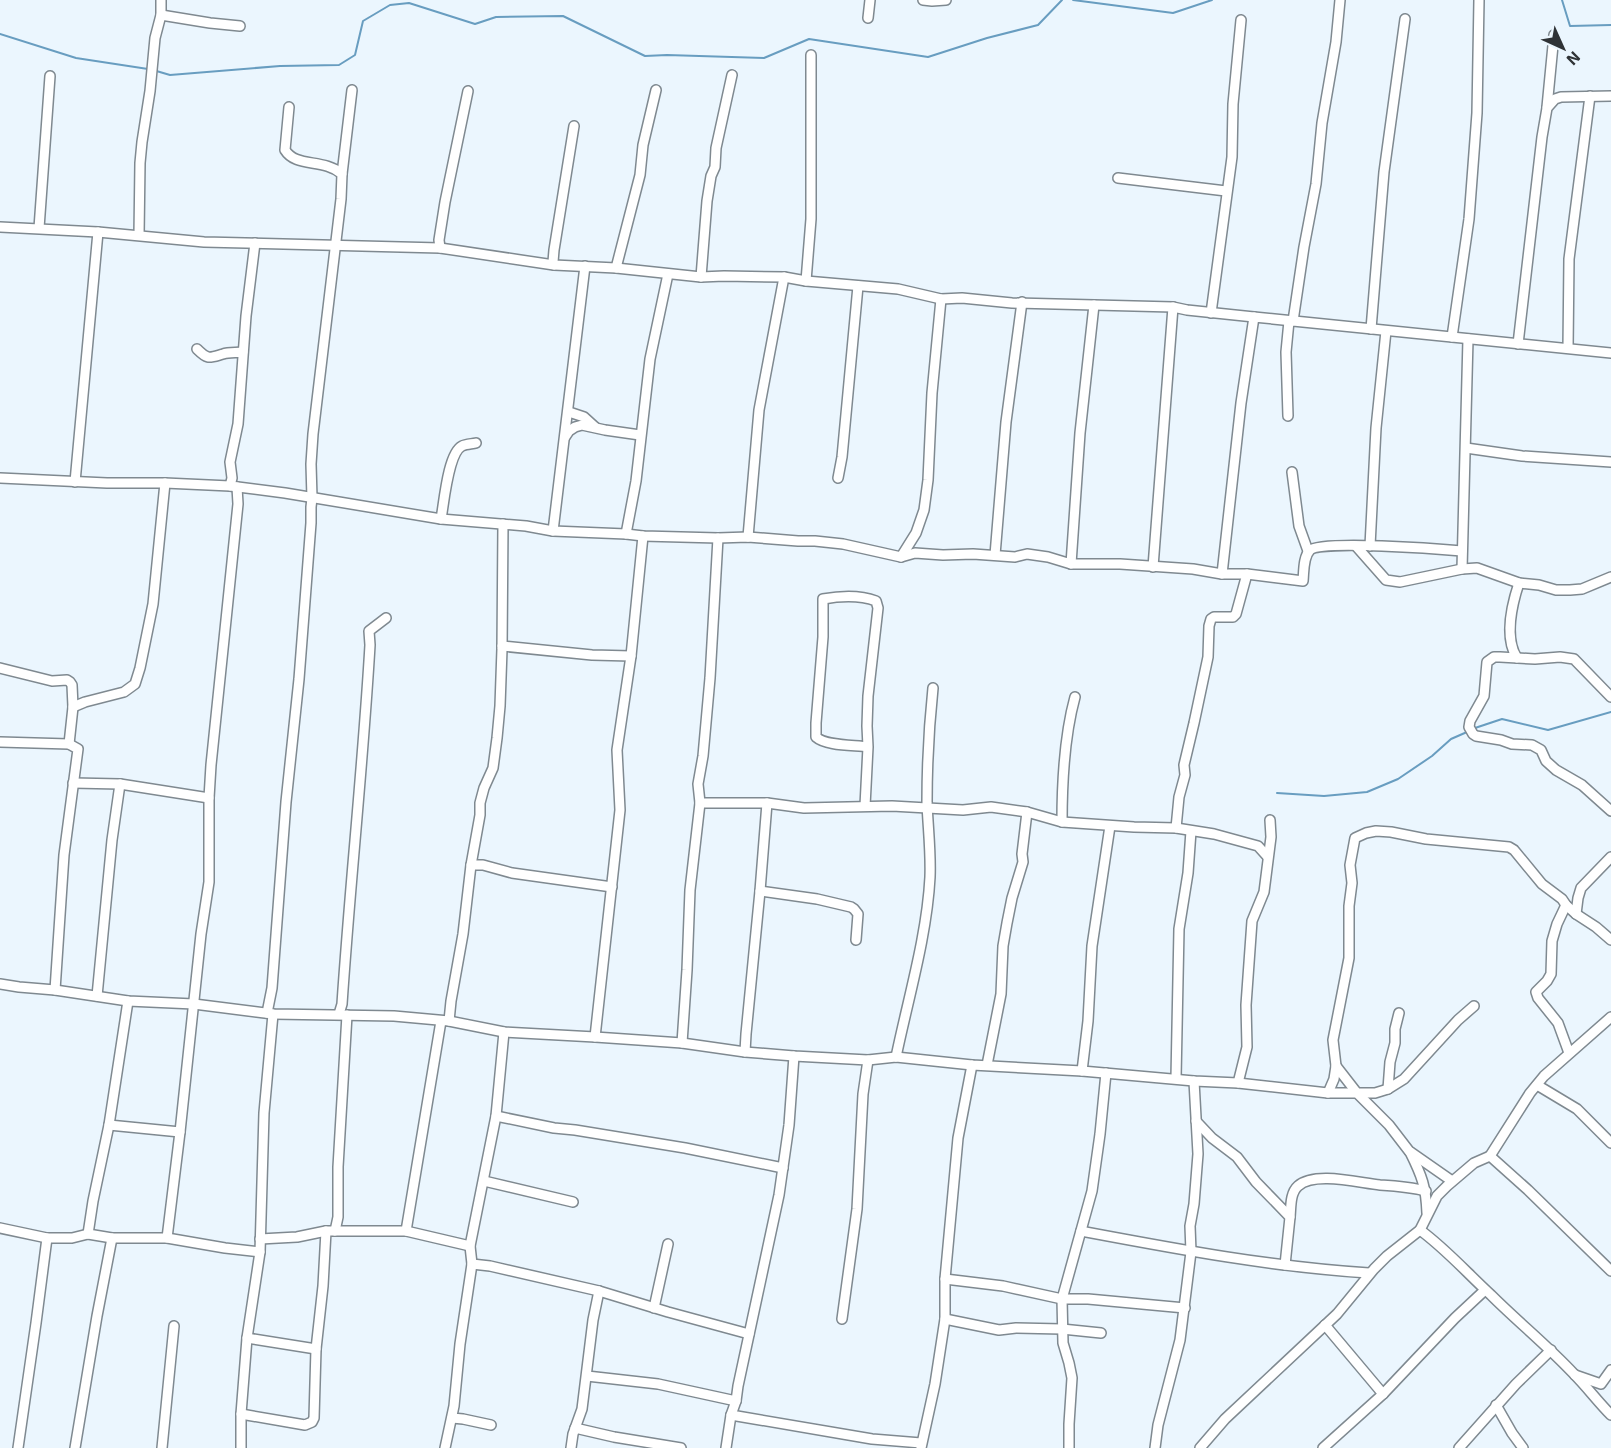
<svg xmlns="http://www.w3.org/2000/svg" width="1611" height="1448" viewBox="0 0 1611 1448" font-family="'Exo 2',sans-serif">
  <rect width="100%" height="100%" fill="#ebf6fe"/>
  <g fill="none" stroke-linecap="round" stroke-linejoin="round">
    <g stroke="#689dc0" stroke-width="2">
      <path d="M1073,0L1173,13L1212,0"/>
      <path d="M1562,0L1570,26L1611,25"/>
      <path d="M0,34L76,58L148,69"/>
      <path d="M153,70L170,75L280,66L339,65L355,55L363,21L390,5L409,3L475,24L496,17L563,16L645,56L667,55L764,58L809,39L928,57L987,38L1038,25L1062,0"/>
      <path d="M1472,729L1502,719L1548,730L1611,712"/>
      <path d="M1277,793L1324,796L1367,792L1398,779L1432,756L1451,739L1467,732"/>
    </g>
    <g stroke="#7f8990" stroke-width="12">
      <g id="minor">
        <path d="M923,0L932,1L946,0"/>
        <path d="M161,15L210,23L240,26"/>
        <path d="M868,18L870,0"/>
        <path d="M1547,107L1554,35"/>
        <path d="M342,174L352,90"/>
        <path d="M1118,178L1226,191"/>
        <path d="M0,227L98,232L204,242L440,248L554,265L616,268L701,277L724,276L784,277L806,281L898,289L941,299L962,298L1012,303L1173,307L1187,310L1254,317L1611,353"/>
        <path d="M39,228L50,76"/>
        <path d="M139,235L140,163L142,142L150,91L155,38L161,15V0"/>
        <path d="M440,248L439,240L445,202L468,91"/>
        <path d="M554,265L553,262L554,250L574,126"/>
        <path d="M616,268L640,175L643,145L656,90"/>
        <path d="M701,277L707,201L711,176L715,167L716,148L732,75"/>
        <path d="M806,281L811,219V55"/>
        <path d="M1211,313L1232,157L1233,104L1241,20"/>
        <path d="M1293,321L1304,247L1316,184L1322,123L1336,42L1340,0"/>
        <path d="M1371,329L1384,172L1405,19"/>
        <path d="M1452,337L1469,219L1477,113L1479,0"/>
        <path d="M1518,344L1542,137L1547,108L1555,99L1561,97L1611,96"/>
        <path d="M1568,348L1569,259L1590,96"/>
        <path d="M197,349C208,360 209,358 223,354C229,352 237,353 243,352"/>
        <path d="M568,414L569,412L584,417L595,427"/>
        <path d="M1288,416L1286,352L1289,321"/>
        <path d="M565,437L569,431L575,427L582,425L605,430L640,435"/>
        <path d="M1466,448L1522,456L1611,462"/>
        <path d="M1292,472L1299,526L1308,551"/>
        <path d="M0,478L107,483H165L230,486L285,493L441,519L526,526L553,531L626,534L643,536L718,538L748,537L798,541H815L843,544L901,557L915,553L943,555L973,554L1015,557L1027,554L1048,557L1071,564H1120L1193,569L1222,574H1247L1303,581C1304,571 1303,557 1310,550C1321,540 1440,549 1462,551"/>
        <path d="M838,478L842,457L858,286"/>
        <path d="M75,482L98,232"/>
        <path d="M230,486L232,478L230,462L238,424L246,316L255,243"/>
        <path d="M441,519C444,503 448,453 462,446C466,444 472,444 476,443"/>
        <path d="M553,531L585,266"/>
        <path d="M626,534L636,481L650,359L668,274"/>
        <path d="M748,537L759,410L784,277"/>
        <path d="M1356,546L1386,580L1400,582L1462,569L1477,568L1519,583L1539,585L1556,590H1570L1582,589L1611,577"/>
        <path d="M1370,546L1376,428L1386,331"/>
        <path d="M995,555L1006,422L1022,302"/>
        <path d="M901,557L916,533L924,510L928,480L932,393L941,299"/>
        <path d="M1071,564L1080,433L1094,305"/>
        <path d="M1153,567L1173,307"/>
        <path d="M1462,569L1468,339"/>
        <path d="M1222,574L1241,403L1254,317"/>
        <path d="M502,646L592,655L631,656"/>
        <path d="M1517,658C1504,638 1512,604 1519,583"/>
        <path d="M0,668L52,681L67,680L70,682L72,685L73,707L69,744"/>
        <path d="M1611,697L1574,659L1560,657L1535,659L1500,657H1494L1487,662L1484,696L1470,721L1469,727L1473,734L1476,736L1501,740L1512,744L1532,745L1541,750L1546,761L1556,770L1582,785L1611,811"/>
        <path d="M73,707L85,702L124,692L135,684L140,668L153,604L165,483"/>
        <path d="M0,742L69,744L78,749L64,855L55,990"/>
        <path d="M73,783L120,784L209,798"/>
        <path d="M700,803H767L804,808L892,806L963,810L991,807L1027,812L1062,822L1134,827L1176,828L1214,834L1258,846L1267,856"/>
        <path d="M865,806L868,747L867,726L868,696L878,608L876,601C860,595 840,596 823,599V637L816,723V737C826,746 854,745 868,747"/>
        <path d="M1062,822C1062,780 1064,737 1075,697"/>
        <path d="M1176,828L1179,797L1185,775L1184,765L1194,723L1208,657L1209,626L1211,619L1214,617H1233L1236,614L1247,574"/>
        <path d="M471,865H483L512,873L612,887"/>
        <path d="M760,891L817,899L851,907L854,909L858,914L856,940"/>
        <path d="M1566,905L1557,924L1552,941L1551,974L1547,981L1536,992L1538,998L1558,1023L1569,1053"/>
        <path d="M1576,914L1578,898L1581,888L1611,857"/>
        <path d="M0,984L19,987L55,990L128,1001L194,1004L273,1014L394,1016L449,1021L504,1032L595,1037L682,1043L745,1052L794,1056L868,1060L896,1057L972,1065L1082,1071L1194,1081L1238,1083L1328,1093H1357L1389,1125L1409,1151L1452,1181"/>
        <path d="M97,996L112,840L120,784"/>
        <path d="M267,1013L272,988L286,802L299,679L311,523V507L312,498L311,464L313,434L341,199L342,174C323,158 296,168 285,150L289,107"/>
        <path d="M339,1014L342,1004C350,884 363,765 370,645L369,631L386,618"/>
        <path d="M449,1021L451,1001L463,934L471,865L480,815V803L484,788L493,768L497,738L500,706L502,649L503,524"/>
        <path d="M595,1037L620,810L617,750L631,656L643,536"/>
        <path d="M682,1043L687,970L690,890L700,803L698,784L703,756L710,678L718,538"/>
        <path d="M745,1052L746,1034L760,891L767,803"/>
        <path d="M896,1057C908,999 927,936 930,877C931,852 928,828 927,803C927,764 929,726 933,688"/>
        <path d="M987,1065L1001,994L1003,946L1007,923L1012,898L1023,862L1022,854L1027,812"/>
        <path d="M1336,1066L1357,1093H1375L1388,1089L1404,1079L1458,1020L1474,1006"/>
        <path d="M1082,1071L1088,1021L1092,946L1110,826"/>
        <path d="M1176,1078L1179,929L1188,873L1191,831"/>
        <path d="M1238,1083L1247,1047L1246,1005L1252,921L1264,892L1271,837L1270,820"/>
        <path d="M1537,1085L1577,1109L1611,1143"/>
        <path d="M1388,1089L1390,1062L1395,1043V1029L1399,1013"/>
        <path d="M1328,1093L1334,1079L1336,1066L1333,1040L1349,958V906L1352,883L1350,865L1355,838L1366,833L1376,831L1391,832L1426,839L1509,847L1514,850L1542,884L1562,899L1566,905L1576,914L1596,927L1611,940"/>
        <path d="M496,1116L554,1128L575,1130L685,1148L783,1168"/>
        <path d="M1196,1121L1212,1138L1237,1157L1256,1182L1290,1217L1285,1265"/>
        <path d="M109,1125L180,1132"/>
        <path d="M1410,1152C1422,1176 1426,1187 1427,1213"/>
        <path d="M1490,1156L1530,1093L1544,1076L1611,1017"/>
        <path d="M484,1181L573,1202"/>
        <path d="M1290,1217C1291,1207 1290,1193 1298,1186C1315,1171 1359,1183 1380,1185C1396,1186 1411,1187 1426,1191"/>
        <path d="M0,1228L47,1238H72L88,1234L112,1238H167L225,1248L260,1252"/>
        <path d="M1420,1230C1446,1249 1467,1273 1491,1295C1518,1322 1548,1346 1574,1374C1587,1387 1598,1402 1611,1415"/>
        <path d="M335,1231L338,1217V1167L347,1015"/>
        <path d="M406,1231L441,1021"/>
        <path d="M1081,1231C1177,1249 1272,1267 1369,1273"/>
        <path d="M88,1234L93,1201L109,1125L128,1001"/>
        <path d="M167,1238L180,1132L201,934L209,882V798L211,765L238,504L237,487"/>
        <path d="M260,1239L297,1237L326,1231H406L470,1246"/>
        <path d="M472,1264L490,1266L599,1291L668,1312L749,1334"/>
        <path d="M945,1279L1003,1286L1062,1299H1088L1185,1308"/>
        <path d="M654,1308L668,1244"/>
        <path d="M842,1319L857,1209L863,1094L868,1060"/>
        <path d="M945,1319L999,1330L1016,1328L1062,1329L1101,1333"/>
        <path d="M1325,1325L1383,1394"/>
        <path d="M247,1338L316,1349"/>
        <path d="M1575,1375L1601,1384L1611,1370"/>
        <path d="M587,1376L658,1384L736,1401"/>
        <path d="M1496,1405L1512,1433L1523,1448"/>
        <path d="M241,1414L305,1425L312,1422L314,1418L316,1349L323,1286L326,1231"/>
        <path d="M731,1415L872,1439L921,1443"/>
        <path d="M452,1418L463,1419L491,1425"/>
        <path d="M575,1428L614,1437L681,1448"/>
        <path d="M18,1448L36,1323L47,1238"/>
        <path d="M75,1448L97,1316L112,1238"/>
        <path d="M162,1448L174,1326"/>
        <path d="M241,1448V1414L247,1338L260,1252L264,1113L273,1014"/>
        <path d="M445,1448L454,1406L460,1344L472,1264L470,1246L496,1116L504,1032"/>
        <path d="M571,1448L573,1434L582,1409L593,1320L599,1291"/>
        <path d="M726,1448L731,1415L736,1401L738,1386L779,1195L789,1125L794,1056"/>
        <path d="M921,1448L935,1384L945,1319V1279L958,1138L972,1065"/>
        <path d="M1069,1448V1424L1072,1378L1069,1363L1063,1343L1062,1299L1092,1191L1100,1134L1106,1073"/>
        <path d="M1155,1448L1158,1425L1180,1340L1191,1252L1190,1226L1194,1204L1198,1154L1194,1081"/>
        <path d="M1200,1448L1225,1419L1337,1314L1374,1269L1387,1256L1420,1230L1437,1196L1447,1186L1474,1163L1490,1156L1528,1190L1611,1271"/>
        <path d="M1323,1448L1383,1394L1455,1318L1485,1290"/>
        <path d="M1459,1448L1516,1384L1551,1350"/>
      </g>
    </g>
    <use href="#minor" stroke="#fff" stroke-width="9"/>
  </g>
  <g transform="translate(1563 48) rotate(135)" stroke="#ebf6fe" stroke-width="4.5" paint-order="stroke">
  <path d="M0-4.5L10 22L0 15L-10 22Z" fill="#2f3336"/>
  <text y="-9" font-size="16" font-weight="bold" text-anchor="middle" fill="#2f3336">N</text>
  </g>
</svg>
